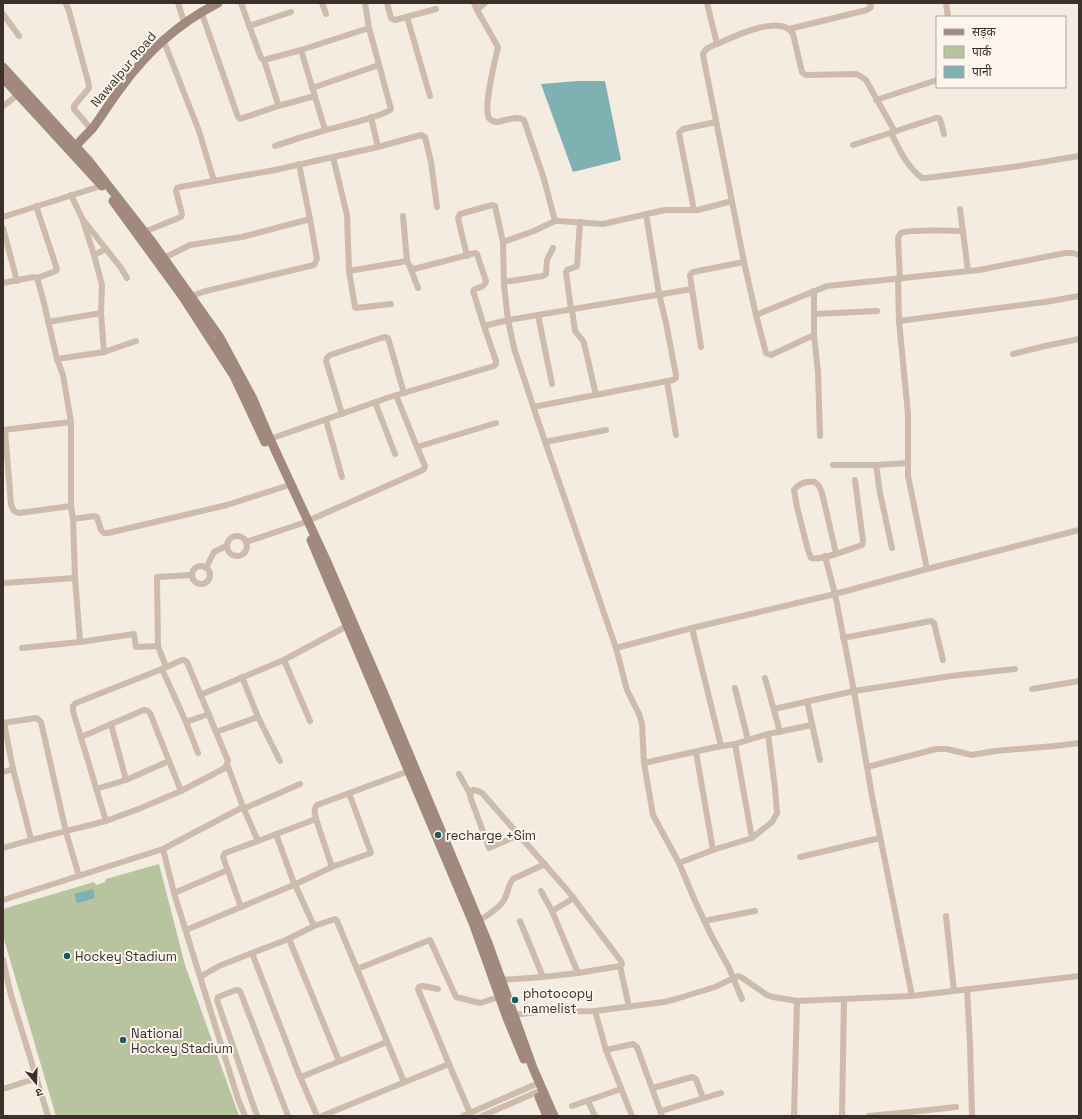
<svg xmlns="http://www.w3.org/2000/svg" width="1082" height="1119" viewBox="0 0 1082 1119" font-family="'Space Grotesk','Noto Sans Devanagari',sans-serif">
  <rect width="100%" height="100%" fill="#f4ebe1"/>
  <path fill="#b8c4a0" d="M159,864L185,965L239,1116H56L3,936V909L94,882L96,885L105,882L106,879Z"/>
  <g fill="#7fb0b2">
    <path d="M578,81H605L621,160L573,172L541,84Z"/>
    <path d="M93,889L95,898L77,903L74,894Z"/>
  </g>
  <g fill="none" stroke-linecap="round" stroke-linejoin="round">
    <g stroke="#cdbbac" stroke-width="6">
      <path d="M178,3L184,22"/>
      <path d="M241,3L261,58L264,60L301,50"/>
      <path d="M322,3L326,14"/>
      <path d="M387,3L391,18L395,20L436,9"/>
      <path d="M474,3L477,10L498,47C495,61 483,107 489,118C491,121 493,122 497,122C505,121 516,115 524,120L544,179L555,221"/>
      <path d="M707,3L717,44C733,37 781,13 793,34L802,72L804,74L807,75L856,74L860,76L866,80L895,132"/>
      <path d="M946,3L948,17"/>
      <path d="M66,4L69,11L89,85V88L74,106V109L91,129"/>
      <path d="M477,10L485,3"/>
      <path d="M201,11L238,117L240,119L278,106V104L264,60"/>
      <path d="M3,14L19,36"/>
      <path d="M407,17L430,96"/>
      <path d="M249,26L291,12"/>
      <path d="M789,29L867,10L871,7L870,3"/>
      <path d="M163,39L199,131L214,181"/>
      <path d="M717,44C712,46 704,48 703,55L744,262L756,315"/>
      <path d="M312,88L379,65"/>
      <path d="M876,100L937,80"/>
      <path d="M3,106L18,95"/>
      <path d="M278,106L315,96"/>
      <path d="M325,130L301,50L369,28"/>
      <path d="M891,133C899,149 907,167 922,178H926L1013,167L1079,156"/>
      <path d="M853,145L936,118H939L940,119L944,134"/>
      <path d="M275,146C292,140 309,135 326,130C337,127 385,116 391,109L369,28L365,3"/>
      <path d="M378,147L421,135L425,137L431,162L437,207"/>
      <path d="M71,195L82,218L94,255L106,249"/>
      <path d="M36,206L57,269L56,271L37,278"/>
      <path d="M960,209L968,271"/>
      <path d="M694,210L679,133L683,129L716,122"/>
      <path d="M403,216L407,261"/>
      <path d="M3,217L101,186"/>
      <path d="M84,221L121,268L127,278"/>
      <path d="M3,228L17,281"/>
      <path d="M144,232L181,217L182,214L176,191L177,188L180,187L275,170L333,157"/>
      <path d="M503,242L534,231L555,221H559L603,224L665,210H698L732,201"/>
      <path d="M94,255L102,285L101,313L104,352"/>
      <path d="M467,256L458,218L460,214L492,205L495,206L503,242L504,285L508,320L692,289L690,275L693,272L744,262"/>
      <path d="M164,258L190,245L242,237L310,219"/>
      <path d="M410,267L418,288"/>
      <path d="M349,271L355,307L356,308L391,304"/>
      <path d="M898,279L899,321L908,414V476L927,569"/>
      <path d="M900,279L898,238C899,235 899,235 901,233C910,229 951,231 963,231"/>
      <path d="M504,282L543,276L546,274L547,260L553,248"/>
      <path d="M3,283L33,277L37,278L42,295L57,359L63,375L71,422L3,430"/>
      <path d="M692,289L701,347"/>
      <path d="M814,291V335L818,372L820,436"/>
      <path d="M191,296L206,291L314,265L317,259L310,219L299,164"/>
      <path d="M571,310L566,272L567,270L575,267L577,266L580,222"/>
      <path d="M572,310L575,331L583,341L584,343L596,395"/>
      <path d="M815,314L877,311"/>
      <path d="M538,315L552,384"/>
      <path d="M899,321L1045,302L1079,296"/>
      <path d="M48,322L101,313"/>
      <path d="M484,326L508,320L514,348L537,418L558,479L616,648L692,628L835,594L825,556"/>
      <path d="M814,335L771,355L766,353L756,315L827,286L979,270L1065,253H1073L1079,255"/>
      <path d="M1013,354L1045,346L1079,339"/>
      <path d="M57,359L104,352L136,341"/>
      <path d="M667,381L676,435"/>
      <path d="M396,395L417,447L496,423"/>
      <path d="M375,402L395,454"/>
      <path d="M533,407L673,380L676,378V375L666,323L659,294L646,214"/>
      <path d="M342,414L326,361L327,358L330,355L384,337L388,338L404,393"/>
      <path d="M326,420L342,477"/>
      <path d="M5,430L11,505L14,511L19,513L71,506V422"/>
      <path d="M267,440L387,398L494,366L496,364V361L484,326L473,291L475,289C480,287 485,287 486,281L477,254L475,253L414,269L410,267L407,261L349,271L347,215L333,157L378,147L371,117"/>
      <path d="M545,442L606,430"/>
      <path d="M833,465H876L908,463"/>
      <path d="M876,465L880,493L892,548"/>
      <path d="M73,519L94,516L97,517L101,530L104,533H108L227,505L286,486"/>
      <circle cx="237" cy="546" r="10"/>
      <path d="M246,542L303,523L423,470L424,469L425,466L417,447"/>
      <path d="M836,553L822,493L819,486L815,482C807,481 799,483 794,490L797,507L808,550L811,558C821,561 850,549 862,545L863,541L855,480"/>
      <circle cx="201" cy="575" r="9"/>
      <path d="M206,568L214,552L226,546"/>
      <path d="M75,578L79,629L80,642"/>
      <path d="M3,583L75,578L73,519L71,506"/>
      <path d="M692,628L721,746"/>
      <path d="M843,638L931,621L934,623L943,660"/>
      <path d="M22,648L80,642L134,634L136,647L158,646"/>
      <path d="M616,648L627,690L639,714L642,724L644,763L653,815L679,863L695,901L711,935L729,968L742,999"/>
      <path d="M182,660H184L187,662L228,761L227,764L225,768L181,791L141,808L106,821L73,711V706L76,703L162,669Z"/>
      <path d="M284,660L310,721"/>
      <path d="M166,667L158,646L157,577L192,575"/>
      <path d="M162,669L186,722L198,753"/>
      <path d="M242,677L258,717L280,761"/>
      <path d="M765,678L780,732"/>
      <path d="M735,688L748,740"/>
      <path d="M1032,689L1079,681"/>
      <path d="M200,695L284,660L347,626"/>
      <path d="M807,701L820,760"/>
      <path d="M774,709L854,691L951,676L1015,669"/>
      <path d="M186,722L209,714"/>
      <path d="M3,723L36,718L39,720L41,722L66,832L79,876"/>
      <path d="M111,724L126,780"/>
      <path d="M216,732L258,717"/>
      <path d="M81,737L144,710L148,711L150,713L181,791"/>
      <path d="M735,744L752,838"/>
      <path d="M696,752L713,850"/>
      <path d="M644,763L716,747L735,744L768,734L812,725"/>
      <path d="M227,764L243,807"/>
      <path d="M867,767L936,749H947L972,755L995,751L1055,746L1079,743"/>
      <path d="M13,769L31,839"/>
      <path d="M3,772L13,769L4,723"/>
      <path d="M459,774L470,794"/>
      <path d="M96,789L126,780L169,761"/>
      <path d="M243,809L300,784"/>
      <path d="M316,819L332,867"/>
      <path d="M3,848C37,838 71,830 106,821"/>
      <path d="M163,849L174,893L238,1099L245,1116"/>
      <path d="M800,857L880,838"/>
      <path d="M679,863L713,850L752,838L772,822L775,817L777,813L775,788L768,734"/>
      <path d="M541,891L552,911L578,973"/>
      <path d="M174,893L228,870"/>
      <path d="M3,900L163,849L243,807L258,841L316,819C315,813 313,809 317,805L409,771"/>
      <path d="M241,907L223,857L225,853L258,841"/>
      <path d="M552,911L574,898"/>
      <path d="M946,916L954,991"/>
      <path d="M479,921C487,915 499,909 504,900C508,893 508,885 513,879L545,864"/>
      <path d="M520,921L543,977"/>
      <path d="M704,921L755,911"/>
      <path d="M314,926L335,919L337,921L404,1082"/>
      <path d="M186,930L296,884L332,867L371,853L349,793"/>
      <path d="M289,939L339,1061"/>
      <path d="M252,953L286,940L314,926L292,878L276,834"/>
      <path d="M3,960L11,995L48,1116"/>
      <path d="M620,966L629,1007"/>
      <path d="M357,969L430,940L456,997L480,1003L499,997"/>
      <path d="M200,977L219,966L252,953L298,1072L317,1116"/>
      <path d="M501,980L543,977L578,973L620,966L622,964L621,961L568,891L482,793L478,791L473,790L470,794L471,799L489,848L519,835"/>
      <path d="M438,989L423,986L419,987L418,989L449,1064L470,1113"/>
      <path d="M967,989L970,1043L972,1116"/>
      <path d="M912,996L872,796L854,691L835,594L927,569L1079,530"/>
      <path d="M595,1011L606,1050L632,1116"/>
      <path d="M514,1015L537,1012L595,1011L664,1002L676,999L715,987L738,976L741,977L767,995L773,997L797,1001L912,996L1079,976"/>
      <path d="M606,1050L633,1044L637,1047L662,1116"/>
      <path d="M301,1077L387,1042"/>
      <path d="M653,1088L692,1077L696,1079L703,1098"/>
      <path d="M3,1089L37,1078"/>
      <path d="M588,1101L595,1116"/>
      <path d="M572,1106L621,1089"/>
      <path d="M661,1111L721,1093"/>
      <path d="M257,1116L217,1000L218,997L236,990L240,991L288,1116"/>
      <path d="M322,1116L449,1064"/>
      <path d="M463,1116L534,1085"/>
      <path d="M482,1116L537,1092"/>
      <path d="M794,1116L797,1001"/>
      <path d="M842,1116L844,999"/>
      <path d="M869,1116L910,1112L956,1107"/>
    </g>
    <g stroke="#a18a7d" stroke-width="9">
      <path d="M3,67L89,161L153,243L219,336L253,399L270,439L327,562L384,694L488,943L533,1068L554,1116"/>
      <path d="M3,78L102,186"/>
      <path d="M75,147C80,141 86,135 92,129C102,116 110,102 120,89C147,52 177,24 218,3"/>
      <path d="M113,201L183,297L234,376L265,442"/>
      <path d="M311,540L473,923L507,1018L524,1059"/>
      <path d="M539,1097L547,1116"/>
    </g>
  </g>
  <g fill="#1f5a5e" stroke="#fbf5ee" stroke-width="1.5">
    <circle cx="438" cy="835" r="4"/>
    <circle cx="67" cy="956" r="4"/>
    <circle cx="515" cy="1000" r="4"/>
    <circle cx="123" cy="1040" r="4"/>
  </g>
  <g text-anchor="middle" stroke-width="4" stroke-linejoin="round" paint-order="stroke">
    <g font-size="13" fill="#3b302b" stroke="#fbf5ee">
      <text transform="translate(123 69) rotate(-50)" y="5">Nawalpur Road</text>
    </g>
    <g font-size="13" fill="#3b302b" stroke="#fbf5ee" text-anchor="start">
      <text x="446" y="840">recharge +Sim</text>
      <text x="75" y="961">Hockey Stadium</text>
      <text x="523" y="998">photocopy<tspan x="523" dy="15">namelist</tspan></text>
      <text x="131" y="1038">National<tspan x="131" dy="15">Hockey Stadium</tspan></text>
    </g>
  </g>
  <rect width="1082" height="1119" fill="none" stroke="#3b302b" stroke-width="8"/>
  <rect x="936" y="16" width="130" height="72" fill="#fbf5ee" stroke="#aea6a0"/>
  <rect x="944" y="29" width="20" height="6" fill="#a18a7d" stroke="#aea6a0"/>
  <text x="972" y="36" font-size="12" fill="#3b302b">सड़क</text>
  <rect x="944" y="46" width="20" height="12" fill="#b8c4a0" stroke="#aea6a0"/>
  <text x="972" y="56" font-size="12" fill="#3b302b">पार्क</text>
  <rect x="944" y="66" width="20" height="12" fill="#7fb0b2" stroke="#aea6a0"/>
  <text x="972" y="76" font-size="12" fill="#3b302b">पानी</text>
  <g transform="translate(36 1083) rotate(161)" stroke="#fbf5ee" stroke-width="3" paint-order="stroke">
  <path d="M0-3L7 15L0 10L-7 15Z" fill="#3b302b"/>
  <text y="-6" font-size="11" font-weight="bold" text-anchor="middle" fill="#3b302b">उ</text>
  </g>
</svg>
